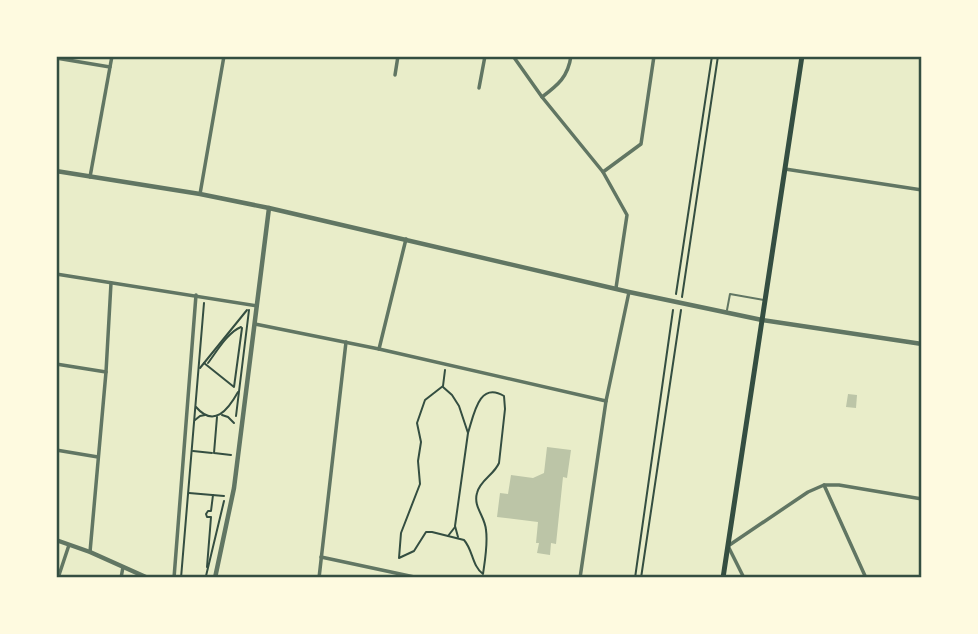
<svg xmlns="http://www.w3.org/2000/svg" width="978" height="634" viewBox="0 0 978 634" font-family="Helvetica,sans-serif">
  <rect width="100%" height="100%" fill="#e9edc9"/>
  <g fill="#bcc5a7">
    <path d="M848,394L857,395L856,408L846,407Z"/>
    <path d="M547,447L571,450L567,478L563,477L556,544L551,543L550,555L537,553L539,543H536L538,522L497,517L500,493L508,494L511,475L533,478L544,473Z"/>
  </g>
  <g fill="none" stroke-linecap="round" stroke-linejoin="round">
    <g stroke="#344e41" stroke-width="2">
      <path d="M676,294L712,56"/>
      <path d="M682,297L718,56"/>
      <path d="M204,363L234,387L242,328"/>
      <path d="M208,363C217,351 228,332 241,327"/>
      <path d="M200,368L247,310"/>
      <path d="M445,370L443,386L425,400L417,423L421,442L418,461L420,484L401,533L399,558L414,551L426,532H432L464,540C473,550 472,566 483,574C485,560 488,544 486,530C485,516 473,507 477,493C480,480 494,475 499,463L505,409L504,396C479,381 474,414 468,433"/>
      <path d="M443,387L452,395L459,406L468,433L455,526L458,537"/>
      <path d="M196,407C214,428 228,410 238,392"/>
      <path d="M222,415L228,417L234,423"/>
      <path d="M236,416L249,310"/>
      <path d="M217,417L214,453L231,455"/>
      <path d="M195,420L200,416L205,415"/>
      <path d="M193,451L212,453"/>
      <path d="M189,493L224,496"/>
      <path d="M448,536L455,527"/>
      <path d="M207,567L211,517H207L206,514L208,511H211L213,495"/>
      <path d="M181,578L204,303"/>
      <path d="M203,578L206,576L224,501"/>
      <path d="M635,578L673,310"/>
      <path d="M641,578L681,310"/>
    </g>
    <path stroke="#617663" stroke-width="2" d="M727,310L730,294L764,300"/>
    <g stroke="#617663" stroke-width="3.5">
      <path d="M513,56L542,97L603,172L627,215L616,288"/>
      <path d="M56,58L110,67"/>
      <path d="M395,75L398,56"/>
      <path d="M479,88L485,56"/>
      <path d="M542,97C558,85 568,77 571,56"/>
      <path d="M785,169L922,190"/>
      <path d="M603,172L641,144L654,56"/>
      <path d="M90,177L112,56"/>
      <path d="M200,194L224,56"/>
      <path d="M56,274L257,306"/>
      <path d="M255,324L379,349L606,401"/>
      <path d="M379,349L406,239"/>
      <path d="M56,364L106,372"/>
      <path d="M56,450L98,457"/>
      <path d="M824,485L866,578"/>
      <path d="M90,552L106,372L111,283"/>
      <path d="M321,557L419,578"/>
      <path d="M58,578L69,545"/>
      <path d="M121,578L123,567"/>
      <path d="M174,578L196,295"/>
      <path d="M319,578L346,342"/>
      <path d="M580,578L606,401L629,292"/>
      <path d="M744,578L728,546L808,492L824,485H839L922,499"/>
    </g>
    <g stroke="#617663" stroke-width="4.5">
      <path d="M56,171L200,194L269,208L629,292L762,320L922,344"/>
      <path d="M56,540L90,552L148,578"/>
      <path d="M215,578L234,488L269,208"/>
    </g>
    <path stroke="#344e41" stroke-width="5" d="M723,578L802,56"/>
  </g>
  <rect width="978" height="634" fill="none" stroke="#fefae0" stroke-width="116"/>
  <rect x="58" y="58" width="862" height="518" fill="none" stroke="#344e41" stroke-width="2.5"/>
</svg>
